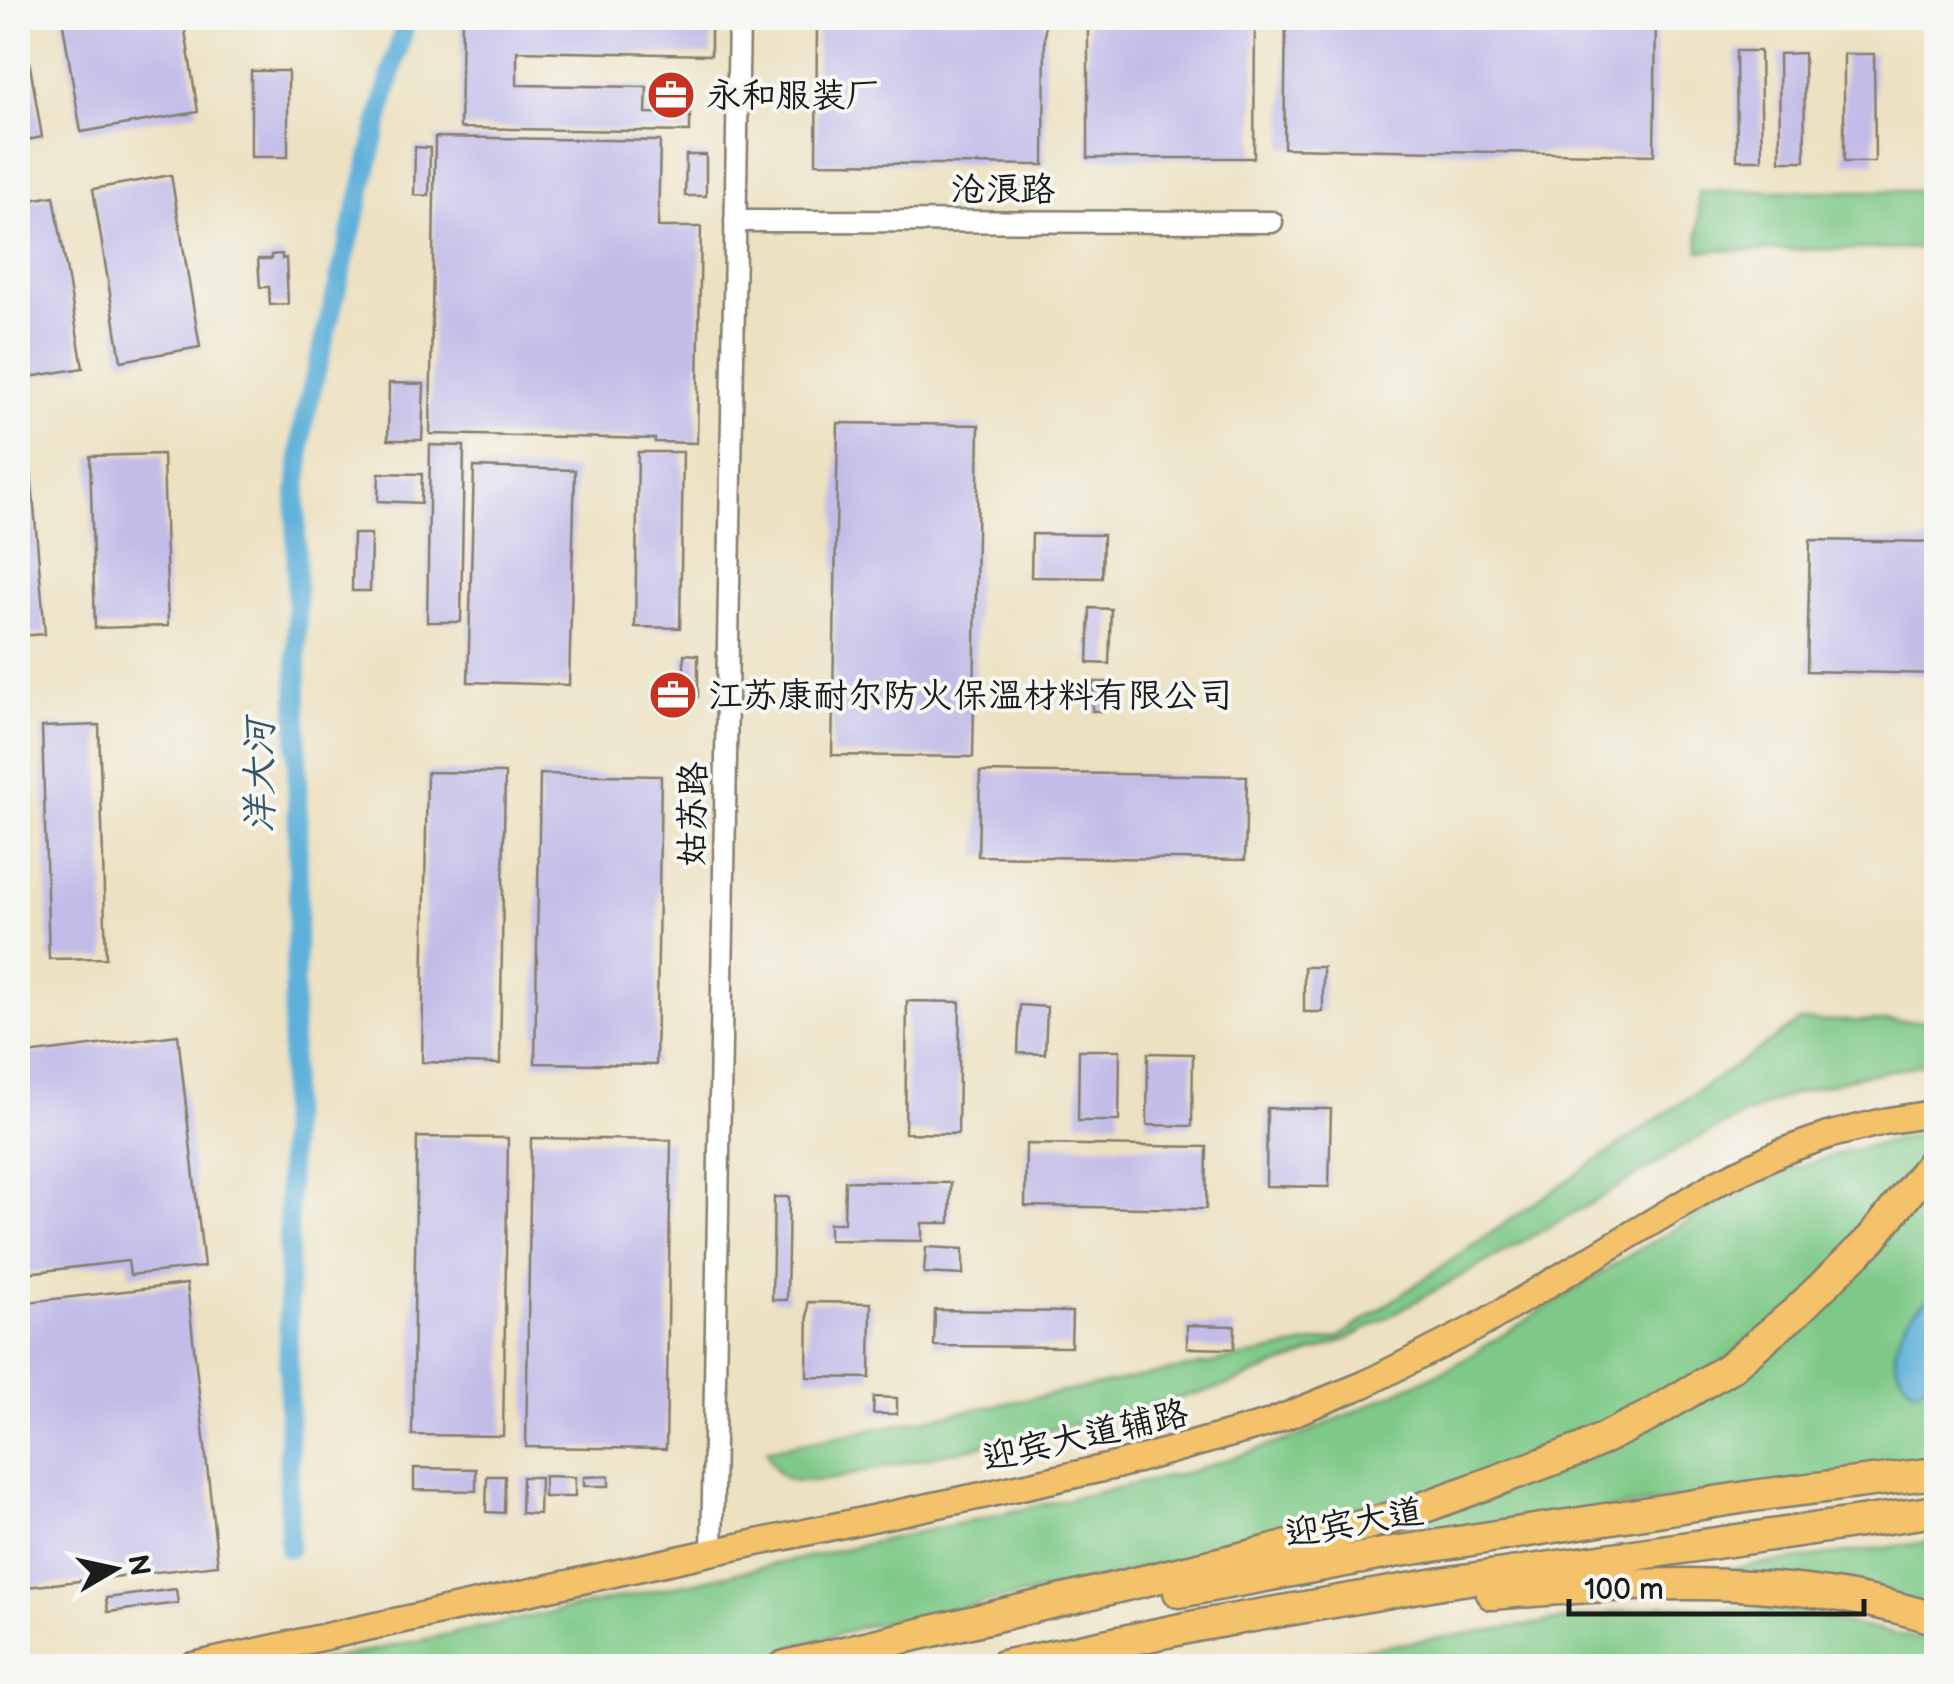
<svg xmlns="http://www.w3.org/2000/svg" width="1954" height="1684" viewBox="0 0 1954 1684" font-family="'Balsamiq Sans','LXGW WenKai TC',sans-serif">
  <rect width="100%" height="100%" fill="#f6f6f2"/>
  <filter id="ink" filterUnits="userSpaceOnUse"><feTurbulence type="fractalNoise" baseFrequency=".01" numOctaves="2"/><feDisplacementMap in="SourceGraphic" scale="20" xChannelSelector="R" yChannelSelector="G"/><feConvolveMatrix kernelMatrix="1 2 1 2 8 2 1 2 1" color-interpolation-filters="sRGB"/></filter>
  <filter id="wash" filterUnits="userSpaceOnUse"><feTurbulence type="fractalNoise" baseFrequency=".0048" numOctaves="4" result="noise"/><feDisplacementMap in="SourceGraphic" scale="40" xChannelSelector="R" yChannelSelector="G"/><feGaussianBlur stdDeviation="2.25" result="paint"/><feColorMatrix in="noise" values="0 0 0 0 0 0 0 0 0 0 0 0 0 0 0 0 0 1.4 0 .05"/><feComposite in="paint" operator="in"/></filter>
  <g filter="url(#wash)">
    <rect width="100%" height="100%" fill="#ece1c1"/>
    <g fill="#7ec987" stroke="#4d7252" stroke-width="2.5">
      <path d="M1699,191H1936V248L1699,251Z"/>
      <path d="M1800,1021H1936V1062L1860,1076L1790,1095L1746,1114L1689,1143L1597,1200L1348,1339L1222,1387L1095,1420L828,1480C794,1481 778,1487 767,1450L1338,1338Z"/>
      <path d="M1936,1134V1467L1390,1537L1340,1525L1054,1589L860,1627L774,1655L719,1666H298L704,1580L1189,1472L1302,1435L1452,1367L1641,1248L1717,1205L1790,1169L1847,1151L1919,1135Z"/>
      <path d="M1936,1541V1613L1717,1570Z"/>
      <path d="M1664,1605L1790,1611L1928,1641L1936,1644V1666H1249Z"/>
    </g>
    <path fill="#5eb0d9" stroke="#3d667a" stroke-width="2.5" d="M1936,1296V1373L1920,1389L1914,1390C1904,1381 1895,1368 1895,1354C1896,1331 1915,1303 1936,1296Z"/>
    <g fill="none" stroke-linecap="round" stroke-linejoin="round">
      <path stroke="#5eb0d9" stroke-width="20" d="M289,1548L288,1126L298,906L296,504L303,424L390,78L407,18"/>
    </g>
    <g id="blocks">
      <g fill="#c3bce8">
        <path d="M18,18H22L42,137L18,142Z"/>
        <path d="M62,18H183L198,112L81,132Z"/>
        <path d="M462,18H711V55L517,51V85L647,87L646,113L690,114V132L460,128Z"/>
        <path d="M817,18H1045L1044,165L816,163Z"/>
        <path d="M1088,18H1255L1254,158H1088Z"/>
        <path d="M1286,18H1656L1654,155L1284,148Z"/>
        <path d="M1736,51H1760L1762,160H1737Z"/>
        <path d="M1804,53L1805,161H1780L1779,54Z"/>
        <path d="M1844,54H1874L1875,162H1844Z"/>
        <rect x="251" y="71" width="37" height="86"/>
        <path d="M435,137L660,141L658,227H701L697,443L655,442V439L430,434Z"/>
        <path d="M415,147L430,148L429,196L414,195Z"/>
        <path d="M686,155H706V196H685Z"/>
        <path d="M171,175L200,347L121,361L93,189Z"/>
        <path d="M54,196L83,368L18,379V202Z"/>
        <path d="M282,254V259L286,258L288,304L270,305L269,287H260L258,259H271V255Z"/>
        <path d="M389,383L424,384L422,440H388Z"/>
        <path d="M838,423L979,425L973,757L832,755Z"/>
        <path d="M430,445L464,446L461,622H427Z"/>
        <path d="M638,452H683L680,628L635,627Z"/>
        <path d="M163,454L168,626L95,628L90,456Z"/>
        <path d="M30,459L45,634L18,636V460Z"/>
        <path d="M474,467L575,470L569,685L468,682Z"/>
        <path d="M379,473L422,474L421,503L378,501Z"/>
        <path d="M353,534H371L370,591H352Z"/>
        <path d="M1032,534L1103,535L1102,578L1031,577Z"/>
        <path d="M1810,540L1936,542V674L1807,671Z"/>
        <path d="M1090,608L1111,609L1109,664L1088,663Z"/>
        <path d="M684,654L698,655V697L684,696Z"/>
        <path d="M1094,682H1107L1105,711H1092Z"/>
        <path d="M99,725L106,958L49,959L42,727Z"/>
        <path d="M427,772L505,773L500,1064L422,1062Z"/>
        <path d="M980,772L1247,776L1245,860L978,856Z"/>
        <path d="M540,774L661,776L656,1065L535,1063Z"/>
        <rect x="1304" y="967" width="19" height="45"/>
        <path d="M907,1001L960,1002L958,1134L905,1133Z"/>
        <path d="M1020,1005L1047,1007L1045,1054L1018,1053Z"/>
        <path d="M178,1035L204,1267L130,1275L128,1261L18,1274V1055Z"/>
        <path d="M1079,1050H1120L1119,1121H1078Z"/>
        <path d="M1148,1053L1193,1054L1192,1126L1147,1125Z"/>
        <path d="M1267,1108L1331,1109L1329,1187L1266,1186Z"/>
        <path d="M417,1137L508,1138L503,1436L412,1435Z"/>
        <path d="M531,1138L671,1140L666,1449L526,1447Z"/>
        <path d="M1026,1144L1207,1147L1206,1209L1025,1206Z"/>
        <path d="M845,1181L951,1183L950,1223H922V1241L829,1240V1223H844Z"/>
        <path d="M774,1197H789L787,1300H772Z"/>
        <path d="M926,1247L963,1249V1275L924,1273Z"/>
        <path d="M187,1284L218,1565L18,1588V1303Z"/>
        <path d="M808,1302L871,1303L870,1378L807,1377Z"/>
        <path d="M935,1310L1072,1312L1071,1347L934,1346Z"/>
        <path d="M1187,1325L1235,1326L1234,1349L1187,1348Z"/>
        <path d="M874,1397L897,1398V1414H873Z"/>
        <path d="M414,1468L476,1469V1491L414,1490Z"/>
        <path d="M487,1476H505L504,1513L486,1512Z"/>
        <path d="M544,1476L575,1477V1497H544Z"/>
        <path d="M609,1476V1486H584V1477Z"/>
        <path d="M522,1477H540L539,1514L521,1513Z"/>
        <path d="M176,1589L178,1603L108,1612L106,1598Z"/>
      </g>
    </g>
  </g>
  <g filter="url(#ink)">
    <use href="#blocks" fill-opacity="0" stroke="#847e6e" stroke-width="2.5"/>
    <g fill="none" stroke-linecap="round" stroke-linejoin="round">
      <g stroke="#847e6e" stroke-width="25">
        <g id="minor">
          <path d="M735,221L1272,222"/>
          <path d="M712,1552L739,18"/>
        </g>
      </g>
      <g stroke="#847e6e" stroke-width="30">
        <path id="major" d="M191,1666L712,1552L984,1495L1118,1465L1266,1424L1365,1384L1477,1327L1717,1183L1781,1152L1829,1135L1886,1121L1936,1113"/>
      </g>
      <g stroke="#847e6e" stroke-width="35">
        <g id="highway">
          <path d="M1179,1592L1394,1552L1753,1496L1936,1473"/>
          <path d="M1492,1594C1644,1582 1789,1572 1936,1619"/>
          <path d="M785,1666L1270,1551L1411,1512L1582,1449L1649,1416L1729,1368L1797,1311L1872,1238L1936,1158"/>
          <path d="M1003,1666L1196,1626L1442,1583L1936,1511"/>
        </g>
      </g>
      <use href="#minor" stroke="#fff" stroke-width="20"/>
      <use href="#major" stroke="#f3c26a" stroke-width="25"/>
      <use href="#highway" stroke="#f3c26a" stroke-width="30"/>
    </g>
  </g>
  <defs>
    <g id="office-disc" transform="scale(2.5)"><circle r="9.5" fill="#c8321e" stroke="#f6f6f2"/><path d="M-6-3h4V-5.5h4V-3h4V5H-6ZM-1-4.5V-3h2v-1.5ZM-6 0V1H6V0Z" fill="#fff"/></g>
  </defs>
  <g fill-rule="evenodd">
    <use href="#office-disc" x="671" y="95"/>
    <use href="#office-disc" x="673" y="695"/>
  </g>
  <g text-anchor="middle" stroke-width="8" stroke-linejoin="round" paint-order="stroke">
    <g font-size="35" fill="#1c1c1c" stroke="#f6f6f2" text-anchor="start">
      <text x="706" y="107">永和服装厂</text>
      <text x="708" y="707">江苏康耐尔防火保温材料有限公司</text>
    </g>
    <g font-size="35" fill="#1c1c1c" stroke="#f6f6f2">
      <text x="1003" y="201">沧浪路</text>
      <text transform="translate(692 814) rotate(-89)" y="12">姑苏路</text>
      <text transform="translate(1085 1435) rotate(-13)" y="12">迎宾大道辅路</text>
      <text transform="translate(1354 1522) rotate(-10)" y="12">迎宾大道</text>
    </g>
    <g font-size="38" font-style="italic" fill="#365768" stroke="#f6f6f2">
      <text transform="translate(259 776) rotate(-90)" y="13">洋大河</text>
    </g>
  </g>
  <rect width="1954" height="1684" fill="none" stroke="#f6f6f2" stroke-width="60"/>
  <g transform="translate(115 1569) rotate(81)" stroke="#f6f6f2" stroke-width="8" paint-order="stroke">
  <path d="M0-8L18 38L0 25L-18 38Z" fill="#1c1c1c"/>
  <text y="-15" font-size="28" font-weight="bold" text-anchor="middle" fill="#1c1c1c">N</text>
  </g>
  <path d="M1569 1599v15h295v-15" fill="none" stroke="#1c1c1c" stroke-width="5"/>
  <text x="1584" y="1599" font-size="30" fill="#1c1c1c" stroke="#f6f6f2" stroke-width="8" paint-order="stroke">100 m</text>
</svg>
